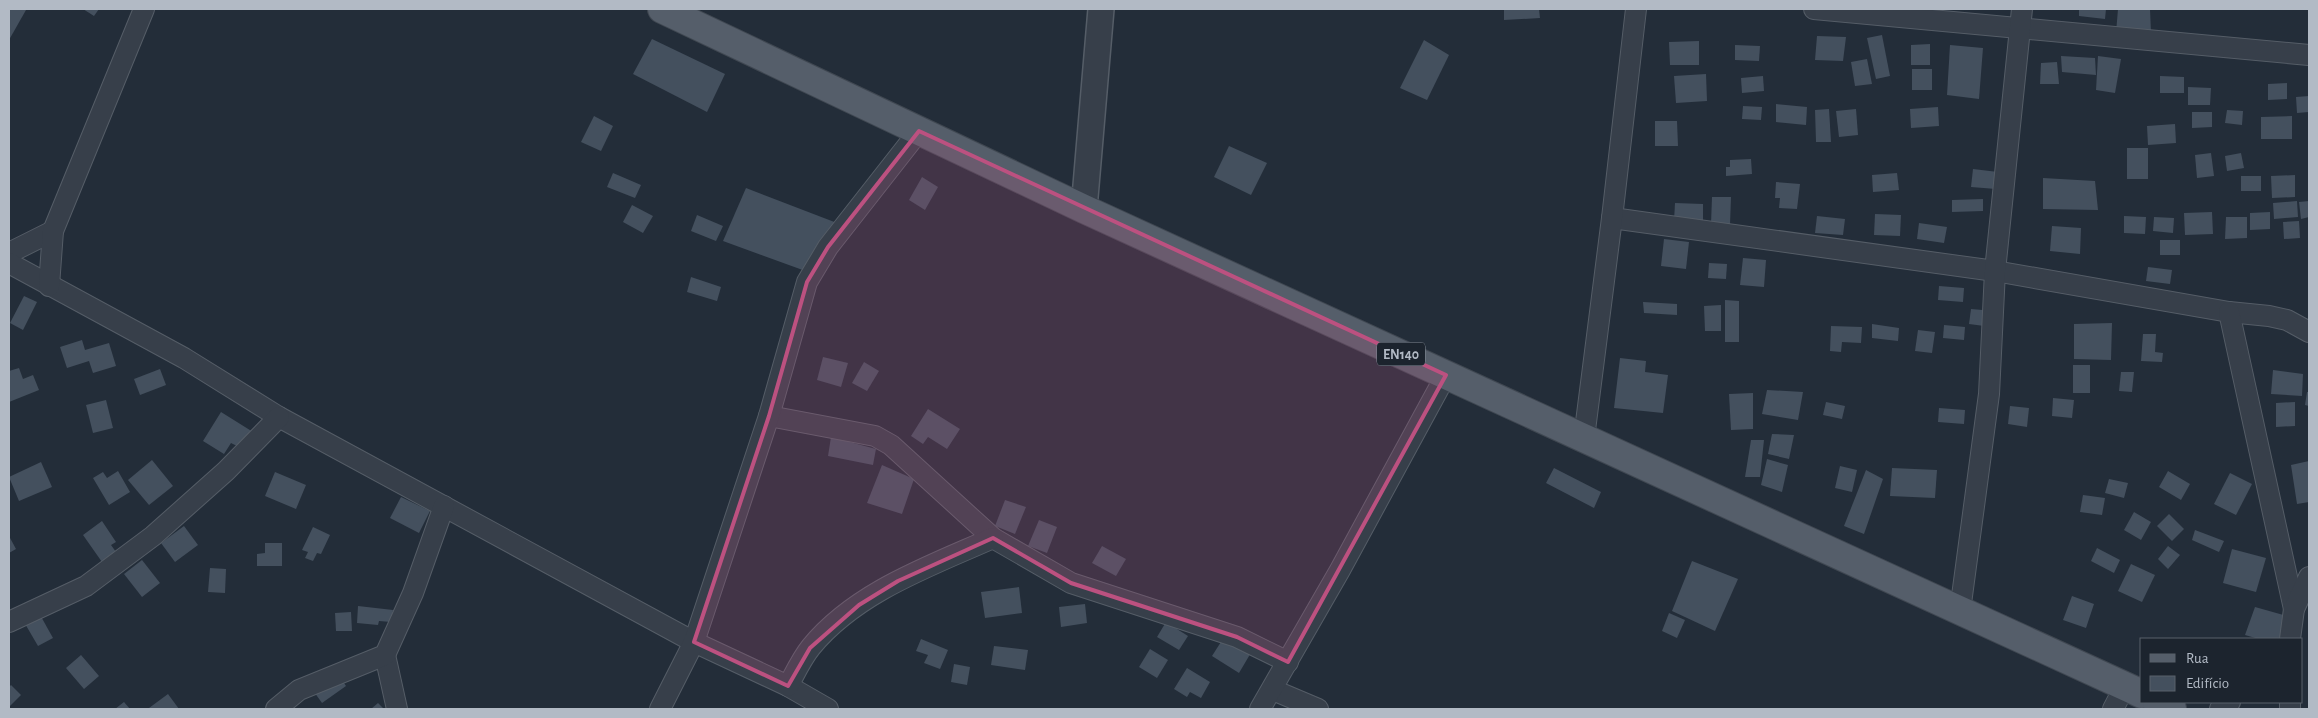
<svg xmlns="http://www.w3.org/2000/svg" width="2318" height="718" viewBox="0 0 2318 718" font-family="'Alegreya Sans',sans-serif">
  <rect width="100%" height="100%" fill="#232d39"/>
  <g fill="#44505e">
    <path d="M9,9L26,10L9,40Z"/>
    <path d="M83,9H99L94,16Z"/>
    <path d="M1504,9H1539L1540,18L1504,20Z"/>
    <path d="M2079,9H2106L2105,19L2079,16Z"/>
    <path d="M2118,9H2150L2151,33H2116Z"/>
    <path d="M1882,35L1890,76L1876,79L1867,38Z"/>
    <path d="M1817,36L1846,37L1843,61L1815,60Z"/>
    <path d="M652,39L725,74L707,112L633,74Z"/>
    <path d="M1424,40L1449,55L1427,100L1400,88Z"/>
    <path d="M1699,41V65H1670L1669,42Z"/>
    <path d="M1930,44V65H1911V45Z"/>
    <path d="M1735,45L1760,46L1759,61L1735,60Z"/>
    <path d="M1950,45L1983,48L1979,99L1947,95Z"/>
    <path d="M2061,56L2095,58L2096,75L2062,72Z"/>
    <path d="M2098,56L2121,59L2115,93L2096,90Z"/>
    <path d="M1867,59L1872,84L1855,86L1851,62Z"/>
    <path d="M2057,62L2059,84H2040L2041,63Z"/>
    <rect x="1912" y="69" width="20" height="21"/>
    <path d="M1706,74L1707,101L1676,103L1674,76Z"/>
    <path d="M1763,76L1764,91L1742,93L1741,78Z"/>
    <path d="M2160,76L2184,77V93H2160Z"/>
    <path d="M2287,83V99L2268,100V84Z"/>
    <path d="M2188,87L2211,88L2210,105H2188Z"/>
    <path d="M2309,96V112L2297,113L2296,97Z"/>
    <path d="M1776,104L1807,107L1806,125L1776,122Z"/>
    <path d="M1743,106L1762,107L1761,120L1742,119Z"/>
    <path d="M1938,107L1939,126L1911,128L1910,109Z"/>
    <path d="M1829,109L1831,142H1816L1815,110Z"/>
    <path d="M1856,109L1858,135L1839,137L1836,111Z"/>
    <path d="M2227,110L2243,111L2242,125L2225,123Z"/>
    <path d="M2192,112H2212V127L2192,128Z"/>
    <path d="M594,116L613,126L601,151L581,142Z"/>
    <path d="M2292,116V139H2261V117Z"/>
    <path d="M1655,121H1677L1678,146H1655Z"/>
    <path d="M2175,124L2176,143L2148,145L2147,126Z"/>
    <path d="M1229,146L1267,163L1251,195L1214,177Z"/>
    <rect x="2127" y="148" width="21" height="31"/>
    <path d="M2211,153L2214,176L2197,178L2195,155Z"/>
    <path d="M2241,153L2244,168L2227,171L2225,156Z"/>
    <path d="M1751,159L1752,174L1726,176V167H1730V160Z"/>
    <path d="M1973,169L1998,172L1996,189L1971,187Z"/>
    <path d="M613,173L641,185L635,198L607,187Z"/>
    <path d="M1897,173L1899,190L1873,192L1872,175Z"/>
    <path d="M2295,175V197L2272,198L2271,176Z"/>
    <rect x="2241" y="176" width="20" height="15"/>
    <path d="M922,177L938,187L925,210L909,200Z"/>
    <path d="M2043,178L2095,181L2098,210L2043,209Z"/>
    <path d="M1776,182L1800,184L1797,209L1779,208L1780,198H1775Z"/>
    <path d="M746,188L850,228L822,277L723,241Z"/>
    <path d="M1712,197H1731L1730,225L1711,224Z"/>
    <path d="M1983,199V211L1952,212V200Z"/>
    <path d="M2297,201L2298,217L2274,219L2273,203Z"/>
    <path d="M2309,201V217L2301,219L2299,202Z"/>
    <path d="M1675,203L1703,204V227L1674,221Z"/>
    <path d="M632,205L653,216L643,233L623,222Z"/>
    <path d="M2212,212L2213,234L2185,235L2184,213Z"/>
    <path d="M2270,212V229L2250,230V213Z"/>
    <path d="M1875,214L1901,215L1900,236L1874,235Z"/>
    <path d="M697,215L723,226L716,241L691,231Z"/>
    <path d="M1817,216L1845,219L1843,235L1815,233Z"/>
    <path d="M2124,216L2146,217L2145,234L2124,233Z"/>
    <path d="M2154,217L2174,218L2173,233L2153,231Z"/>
    <path d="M2226,217H2247V238L2225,239Z"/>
    <path d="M2299,221L2300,238L2284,239L2283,222Z"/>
    <path d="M1919,223L1947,227L1944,243L1917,239Z"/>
    <path d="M2052,226L2081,228L2080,254L2050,251Z"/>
    <path d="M1664,239L1689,242L1686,269L1661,266Z"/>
    <rect x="2160" y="240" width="20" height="15"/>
    <path d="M1743,258L1766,260L1764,287L1740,285Z"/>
    <path d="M1709,263L1727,264L1726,279L1708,278Z"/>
    <path d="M2148,267L2172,270L2170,284L2146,281Z"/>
    <path d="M691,277L721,287L717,301L687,292Z"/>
    <path d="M1939,286L1964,288L1963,302L1938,300Z"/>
    <path d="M24,296L37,302L23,330L10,323Z"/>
    <path d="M1725,300L1739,301V342H1725Z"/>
    <path d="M1643,302L1677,304V315L1644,313Z"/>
    <path d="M1721,305V331H1705L1704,306Z"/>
    <path d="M1971,309L1994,311L1992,327L1969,324Z"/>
    <path d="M2112,323L2111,360L2074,359V324Z"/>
    <path d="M1872,324L1899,328L1898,341L1872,338Z"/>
    <path d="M1944,325L1965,327L1964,340L1943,338Z"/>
    <path d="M1831,326L1862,327L1861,343L1842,342L1841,352L1830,351Z"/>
    <path d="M1918,330L1935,332L1932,353L1915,351Z"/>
    <path d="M2143,334H2156L2155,352L2163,353L2162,362L2141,361Z"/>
    <path d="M82,340L85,350L109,343L116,366L93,373L89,361L67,368L60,347Z"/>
    <path d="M823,357L848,363L841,387L817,380Z"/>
    <path d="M1620,358L1646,361L1645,372L1668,375L1663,413L1614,408Z"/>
    <path d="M864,362L879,371L867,391L852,383Z"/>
    <rect x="2073" y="365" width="17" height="28"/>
    <path d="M19,368L23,379L33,375L39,390L9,402V371Z"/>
    <path d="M160,369L166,385L140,395L134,379Z"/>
    <path d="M2273,370L2303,374L2302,396L2271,394Z"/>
    <path d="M2121,372H2134L2132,392L2119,391Z"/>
    <path d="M1767,390L1803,392L1798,420L1762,414Z"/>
    <path d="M2307,392H2309V406L2305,405Z"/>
    <path d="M1753,393V429L1731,430L1729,394Z"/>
    <path d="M2053,398L2074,400L2072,418L2052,416Z"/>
    <path d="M106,400L113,428L93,433L86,405Z"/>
    <path d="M1826,402L1845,406L1842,419L1823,415Z"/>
    <path d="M2295,402V426L2276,427V403Z"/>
    <path d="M2010,406L2029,408L2027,427L2008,424Z"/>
    <path d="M1939,408L1965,410L1964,424L1938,422Z"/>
    <path d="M928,409L960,429L947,449L928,437L923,444L911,436Z"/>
    <path d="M221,412L253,432L243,449L231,443L224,454L203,441Z"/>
    <path d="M1772,434L1794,435L1789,459L1768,454Z"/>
    <path d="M831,437L876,449L873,465L828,456Z"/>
    <path d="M1751,440H1764L1760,477H1745Z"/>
    <path d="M1767,459L1788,465L1782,492L1761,485Z"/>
    <path d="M152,460L173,486L149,505L128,480Z"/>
    <path d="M2309,461V502L2297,504L2291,465Z"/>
    <path d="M41,462L52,487L19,501L9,477Z"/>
    <path d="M882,465L914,479L902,514L867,503Z"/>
    <path d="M1840,466L1857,470L1852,492L1835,488Z"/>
    <path d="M1554,468L1601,492L1594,508L1546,483Z"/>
    <path d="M1892,468L1937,470L1935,498L1890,496Z"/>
    <path d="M1866,470L1883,479L1864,534L1844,526Z"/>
    <path d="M118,471L130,492L109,505L93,478L103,472L107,478Z"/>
    <path d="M2168,471L2190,484L2181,500L2159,487Z"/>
    <path d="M275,472L306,485L296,509L265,496Z"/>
    <path d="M2230,473L2252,484L2236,515L2214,504Z"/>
    <path d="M2109,479L2128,483L2124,498L2105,493Z"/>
    <path d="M2083,495L2105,498L2102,515L2080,512Z"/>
    <path d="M401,497L430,511L419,533L390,518Z"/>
    <path d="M1005,500L1026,507L1015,534L995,526Z"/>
    <path d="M2134,512L2151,522L2141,540L2124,530Z"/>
    <path d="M2169,514L2184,529L2172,541L2157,526Z"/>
    <path d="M1039,520L1057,527L1047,553L1028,546Z"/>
    <path d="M102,521L116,542L111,545L116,552L102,562L83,535Z"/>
    <path d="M184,526L198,545L175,562L161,543Z"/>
    <path d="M313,527L330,535L321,554L317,553L313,561L305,558L308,552L302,550Z"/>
    <path d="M2195,530L2224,541L2219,552L2192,540Z"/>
    <path d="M9,536L16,549L9,553Z"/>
    <path d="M265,543H282V566H257V554L265,553Z"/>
    <path d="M1102,546L1126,559L1116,576L1092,563Z"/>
    <path d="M2168,546L2180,555L2168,569L2158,559Z"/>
    <path d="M2097,548L2120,560L2114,573L2091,561Z"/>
    <path d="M2232,549L2266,558L2256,592L2223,583Z"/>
    <path d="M142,560L160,583L142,597L124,574Z"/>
    <path d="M1692,561L1738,579L1715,631L1672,611Z"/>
    <path d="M2131,564L2155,575L2142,602L2118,591Z"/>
    <path d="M210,568L226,569L225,593L208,592Z"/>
    <path d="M1019,587L1022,613L985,618L981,592Z"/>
    <path d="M2072,596L2094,604L2086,628L2063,620Z"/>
    <path d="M1085,604L1087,623L1061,627L1059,607Z"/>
    <path d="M358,606L393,610L391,622L379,621L378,625L357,623Z"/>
    <path d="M2255,607L2287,616L2279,639H2259L2245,635Z"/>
    <path d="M351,612L352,631H336L335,613Z"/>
    <path d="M39,613L53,638L38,646L24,622Z"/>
    <path d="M1669,613L1685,620L1677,638L1662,631Z"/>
    <path d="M1166,622L1188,636L1179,650L1157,637Z"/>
    <path d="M1226,634L1252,651L1239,673L1212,656Z"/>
    <path d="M921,639L948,650L940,669L924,663L928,655L916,651Z"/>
    <path d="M994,646L1028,650L1025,670L991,665Z"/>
    <path d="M1150,649L1168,660L1157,678L1139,667Z"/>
    <path d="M81,655L99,676L84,689L66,668Z"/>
    <path d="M954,664L970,667L967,685L951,682Z"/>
    <path d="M1187,668L1210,682L1201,698L1190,692L1187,697L1174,689Z"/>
    <path d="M336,671L346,686L322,703L312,689Z"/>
    <path d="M11,685L21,695L9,707V687Z"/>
    <path d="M168,694L179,709H150L149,708Z"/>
    <path d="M124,702L130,709H115Z"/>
    <path d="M378,703L384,709H371Z"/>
  </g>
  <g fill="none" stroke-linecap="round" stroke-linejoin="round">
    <g stroke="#555d67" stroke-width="22">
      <g id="minor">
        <path d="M1814,9L2309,55"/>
        <path d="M1612,218L1995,271L2229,312L2269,316L2287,320L2309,332"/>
        <path d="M9,253L53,231"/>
        <path d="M9,263L184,358L279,417L694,642L788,686L828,709"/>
        <path d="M49,286L53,231L144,9"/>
        <path d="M2229,312L2294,609"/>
        <path d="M769,416L875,436L891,445L993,538L1071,583L1237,637L1288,662"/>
        <path d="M1584,438L1612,218L1636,9"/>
        <path d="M1960,611L1989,394L1995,271L2022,9"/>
        <path d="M9,622L86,586L153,536L226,471L279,417"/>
        <path d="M2290,639L2294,609L2309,577"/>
        <path d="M385,655L397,709"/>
        <path d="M788,686C795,673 802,658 811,647C856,592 930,566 993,538"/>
        <path d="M1273,690L1318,709"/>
        <path d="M2290,702V709"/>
        <path d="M276,709L299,690L385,655L413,593L444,506"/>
        <path d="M660,709L694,642L769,416L807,282L828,247L919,131"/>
        <path d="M1260,709L1340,570L1446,375"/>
        <path d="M2113,709L2125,686"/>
        <path d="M2220,709L2230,702"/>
      </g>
    </g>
    <g stroke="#555d67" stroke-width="28">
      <path id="tertiary" d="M1084,209L1101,9"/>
    </g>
    <g stroke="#404852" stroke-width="30">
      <g id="primary">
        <path d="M662,9L1084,209L2142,694"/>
        <path d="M2157,702L2172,709"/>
      </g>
    </g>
    <use href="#minor" stroke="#373f4a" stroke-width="20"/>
    <use href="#tertiary" stroke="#373f4a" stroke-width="25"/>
    <use href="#primary" stroke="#555e6a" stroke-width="28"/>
  </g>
  <path fill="#bc5180" fill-opacity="0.2" stroke="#bc5180" stroke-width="4" stroke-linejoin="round" d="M919,131L1446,375L1288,662L1237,637L1071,583L993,538L898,581L859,605L810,648L788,686L694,642L769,416L807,282L828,247Z"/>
  <g text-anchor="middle" stroke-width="4" stroke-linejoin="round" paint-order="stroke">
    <rect fill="#1c242e" stroke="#858d98" stroke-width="1" x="1377" y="342.5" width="48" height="23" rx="4"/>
    <g font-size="14" font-weight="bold" fill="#b2bac5">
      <text x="1401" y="359">EN140</text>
    </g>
  </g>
  <rect width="2318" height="718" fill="none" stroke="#b2bac5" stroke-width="20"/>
  <rect x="2140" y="638" width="162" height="65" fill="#1c242e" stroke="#58606a"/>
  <rect x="2150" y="654" width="25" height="8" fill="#555e6a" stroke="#58606a"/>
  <text x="2186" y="663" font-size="15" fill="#b2bac5">Rua</text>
  <rect x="2150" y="676" width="25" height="15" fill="#44505e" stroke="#58606a"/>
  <text x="2186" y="688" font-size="15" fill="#b2bac5">Edifício</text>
</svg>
